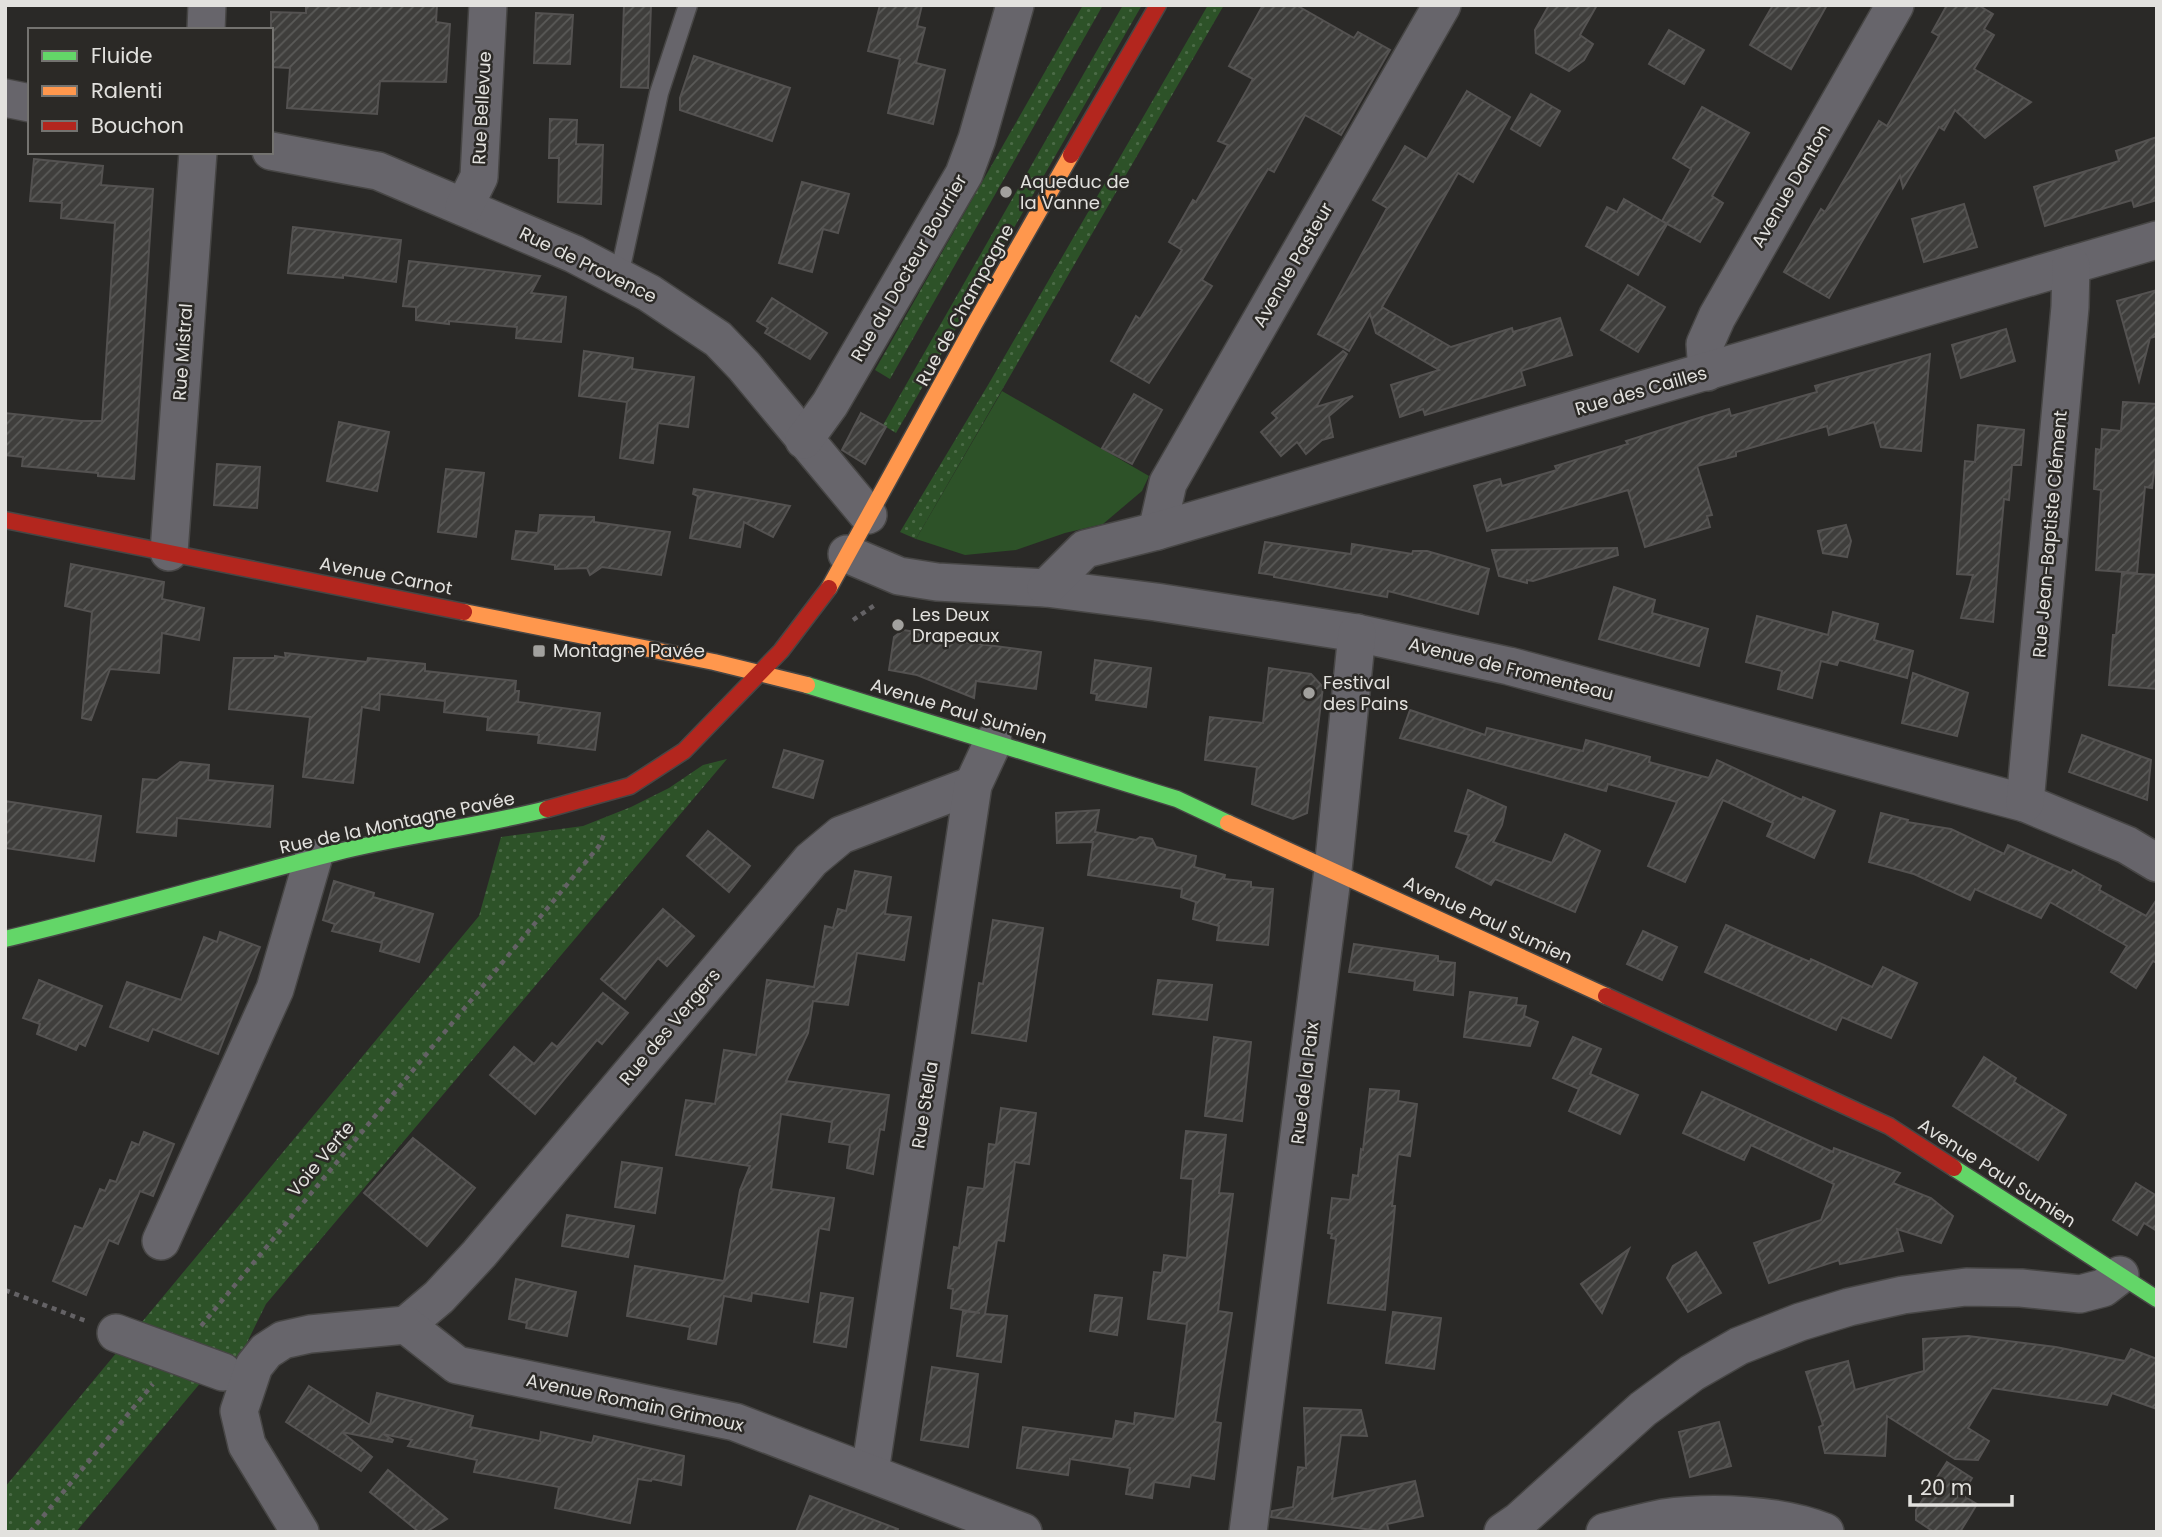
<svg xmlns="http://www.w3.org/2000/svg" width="2162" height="1537" viewBox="0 0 2162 1537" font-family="Poppins,sans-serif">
  <defs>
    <pattern id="grass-dots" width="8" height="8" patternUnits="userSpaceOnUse" patternTransform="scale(1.75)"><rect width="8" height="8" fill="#2d5228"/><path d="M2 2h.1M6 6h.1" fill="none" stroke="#4b6b47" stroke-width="1.8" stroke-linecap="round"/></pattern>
    <pattern id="building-hatch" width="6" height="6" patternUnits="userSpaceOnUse" patternTransform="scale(1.75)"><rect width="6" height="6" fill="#3f3e3c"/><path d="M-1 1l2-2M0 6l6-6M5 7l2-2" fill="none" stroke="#5a5a58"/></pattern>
  </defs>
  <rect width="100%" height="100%" fill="#2a2927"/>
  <g fill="url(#grass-dots)">
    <path d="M1083,5H1103L890,379L875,370Z"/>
    <path d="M1123,5H1142L896,433L883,425Z"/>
    <path d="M1208,5H1224L916,539L900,532L988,385Z"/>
    <path d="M727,759L266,1304L232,1373L212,1369L76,1532H5V1487L479,916L501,837L583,826L631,807L669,788L703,765Z"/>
  </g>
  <path fill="#2d5228" d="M1002,391L1149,476L1142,491L1103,524L1065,533L1016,550L965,555L916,539Z"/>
  <g fill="url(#building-hatch)" stroke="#545251" stroke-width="2">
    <path d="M306,5H437L436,22L450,24L446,82L380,81L377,114L287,108L290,68L271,67V12L306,13Z"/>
    <path d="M624,5H651L648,88L621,87Z"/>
    <path d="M880,5H922L917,26L925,28L916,63L945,70L933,124L888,113L900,59L868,51Z"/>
    <path d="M1263,5H1296L1354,38L1358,32L1390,50L1341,135L1305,115L1274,172L1268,169L1202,280L1212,286L1149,383L1111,361L1136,316L1140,319L1182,250L1169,242L1193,200L1196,202L1228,145L1218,141L1253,79L1229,66Z"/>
    <path d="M1549,5H1597L1580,35L1593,44L1584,60L1569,71L1536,53L1535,30Z"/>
    <path d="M1773,5H1827L1791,69L1750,45Z"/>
    <path d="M1947,5H1978L1993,14L1984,29L1994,35L1974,69L2031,102L1985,138L1955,110L1944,130L1939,127L1903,188L1900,176L1829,298L1784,272L1821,209L1825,212L1879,121L1887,126L1939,36L1932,32Z"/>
    <path d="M536,13L573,15L570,64L534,63Z"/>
    <path d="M1669,30L1704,50L1684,84L1649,64Z"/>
    <path d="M694,56L790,88L772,141L680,110V98Z"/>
    <path d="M1467,91L1510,117L1473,182L1458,173L1382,307L1451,347L1512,328L1513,332L1560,318L1572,355L1521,371L1525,385L1425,415L1423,409L1400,417L1391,385L1439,370L1376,333L1370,314L1349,351L1318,334L1387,208L1373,200L1405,146L1427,159Z"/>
    <path d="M1531,94L1560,111L1540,146L1511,129Z"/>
    <path d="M1702,107L1749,133L1712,196L1723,203L1700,242L1662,221L1691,169L1673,158Z"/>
    <path d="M550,119L577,120L576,144L603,145L601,204L558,202L559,158H549Z"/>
    <path d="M2157,137V200L2134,207L2132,200L2045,226L2034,187L2119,161L2116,151Z"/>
    <path d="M34,159L103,166L101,185L153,189L134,479L98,476V473L22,466L23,457L5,455V413L81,421H102L115,223L61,218L62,203L30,201Z"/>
    <path d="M802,182L849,194L838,233L823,229L812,272L779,263Z"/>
    <path d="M1624,199L1667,224L1638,275L1586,246L1607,207L1617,212Z"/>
    <path d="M1964,204L1977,247L1924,262L1912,219Z"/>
    <path d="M293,227L401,240L396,282L343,275V278L288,273Z"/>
    <path d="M409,261L540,276L531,293L566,297L561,342L516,338L517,327L449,321V324L416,320V307L403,306Z"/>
    <path d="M1628,285L1665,307L1638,352L1601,330Z"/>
    <path d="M2157,290V336L2150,338L2139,381L2117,301Z"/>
    <path d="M772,298L827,333L810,359L765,333L768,328L757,321Z"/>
    <path d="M2006,329L2015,361L1961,378L1952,345Z"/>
    <path d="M584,351L633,358L632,369L694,377L688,427L658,423L653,463L620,458L627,402L579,396Z"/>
    <path d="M1343,351L1347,354L1316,407L1353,396L1329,416L1333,437L1322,440L1306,454L1297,442L1281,456L1261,432L1277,418L1272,413Z"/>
    <path d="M1930,354L1921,451L1881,447L1874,422L1829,435L1827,426L1736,452V456L1697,466L1712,515L1707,516L1710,527L1645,547L1628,490L1487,531L1474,486L1500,479L1502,486L1557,470L1555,466L1628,444L1626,441L1702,417L1729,409L1731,416L1817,392L1815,386Z"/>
    <path d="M1134,394L1162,410L1132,464L1102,448Z"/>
    <path d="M2123,402L2157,404V451L2152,488L2145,487L2137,573L2096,570L2101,490L2094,489L2096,449L2101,450L2102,429L2121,431Z"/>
    <path d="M861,413L886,427L865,464L842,450Z"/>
    <path d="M339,422L389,432L377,491L327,481Z"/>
    <path d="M1978,425L2024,430L2021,465H2012L2009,500L2004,499L1993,622L1961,618L1973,575L1957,574L1965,461L1975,462Z"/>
    <path d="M217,464L260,467L257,508L214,505Z"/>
    <path d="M446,469L484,473L476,537L438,532Z"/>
    <path d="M694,489L747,498L790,506L773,537L744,522L740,547L690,538L698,496L693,494Z"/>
    <path d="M540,515L594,517V522L670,532L661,575L602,567L590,575L587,568L555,569V565L512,559L516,531L538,533Z"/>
    <path d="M1846,525L1851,541L1847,557L1823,553L1818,531Z"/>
    <path d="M1265,542L1351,554L1352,544L1412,554L1413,551H1427L1489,569L1478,614L1388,591L1387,597L1274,577V575L1259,573Z"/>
    <path d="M1617,548L1618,555L1533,581L1527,580V583L1499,576L1492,550Z"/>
    <path d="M71,564L164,582L162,599L204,608L199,640L162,633L159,673L110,669L91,720L82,718L92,612L65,606Z"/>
    <path d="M2122,573L2157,575V689L2109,685L2113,635H2116Z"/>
    <path d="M1614,587L1655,600L1652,613L1708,629L1699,666L1599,639Z"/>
    <path d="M1833,612L1878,624L1874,640L1913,651L1907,678L1839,660L1837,665L1821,661L1812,698L1778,689L1782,671L1746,662L1757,616L1828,635Z"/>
    <path d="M903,630L956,638V641L1041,652L1036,689L976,681L974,698L917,675L889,670L894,637Z"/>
    <path d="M285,653L367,662L368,658L425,664V671L516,681L515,691H519L518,702L600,713L595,750L538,743L539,735L487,730L488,717L444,712L445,701L380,694L379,710L362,707L353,783L303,777L310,717L229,709L234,658H275V656L286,658Z"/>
    <path d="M1095,660L1151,668L1146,707L1096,700L1097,694L1091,693Z"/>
    <path d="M1269,668L1311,674L1323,687L1307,813L1293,819L1252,804L1257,767L1205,760L1210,717L1263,723Z"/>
    <path d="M1913,673L1968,693L1957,736L1902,723Z"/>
    <path d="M1410,710L1485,735L1487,728L1583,751L1586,740L1650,757L1649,762L1709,778L1717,760L1802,800L1803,797L1835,811L1814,858L1767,836L1773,823L1723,800L1685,882L1648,866L1677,802L1608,784L1606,791L1400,738Z"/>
    <path d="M2082,735L2151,760L2147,800L2069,772Z"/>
    <path d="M784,750L823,761L813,798L773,787Z"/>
    <path d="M180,762L209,765L208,780L273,786L270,827L177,818L176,836L137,832L143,779L157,780Z"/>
    <path d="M1468,790L1506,807L1502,825L1493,842L1552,863L1565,834L1600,851L1575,912L1495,879L1491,885L1456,867L1469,835L1455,831Z"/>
    <path d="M5,801L101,816L94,861L5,848Z"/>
    <path d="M1099,810L1095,832L1136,840L1140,837L1152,839L1156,847L1196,856L1194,867L1225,875L1224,879L1251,882V887L1273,889L1268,945L1217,940L1219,926L1193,919L1196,902L1181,897L1182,889L1088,875L1093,842L1057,843L1056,813Z"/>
    <path d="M1881,813L1908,820L1907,822L1951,829L2004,854L2008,845L2071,873L2073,870L2101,886L2099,890L2146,916L2157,899V963L2153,961L2136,988L2111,972L2127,946L2050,902L2041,918L1975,889L1970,900L1914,874L1869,862Z"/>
    <path d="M708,831L750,866L729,892L687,856Z"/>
    <path d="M855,871L891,877L885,914L911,917L904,960L857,953L848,1005L813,1001L808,1033L786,1081L889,1095L884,1130L880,1129L873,1174L847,1168L850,1145L829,1142L832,1122L781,1114L771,1189L834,1198L829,1230L819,1228L808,1302L752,1293L751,1301L724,1296L716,1344L688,1339L690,1327L627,1316L635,1266L724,1281L740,1190L750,1166L676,1155L686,1100L715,1104L724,1050L756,1055L767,980L814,987L825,926L833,928L838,909L846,911Z"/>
    <path d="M334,881L374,893L373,897L433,914L419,962L380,951L382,943L332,931L335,924L323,920Z"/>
    <path d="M663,909L694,936L667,966L658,958L625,999L601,979Z"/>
    <path d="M993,920L1043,928L1026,1041L972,1033L979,983L983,984Z"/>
    <path d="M1726,925L1810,962L1811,959L1872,987L1883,967L1917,983L1891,1038L1842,1017L1836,1030L1705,972Z"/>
    <path d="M1643,931L1677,947L1662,980L1627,964Z"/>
    <path d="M220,932L260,947L218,1054L153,1029L148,1041L110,1027L127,982L181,1000L204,937L217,942Z"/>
    <path d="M1354,944L1438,956V961L1455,963L1453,995L1414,990L1415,981L1349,972Z"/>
    <path d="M39,980L102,1006L85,1046L79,1043L76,1050L37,1034L40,1024L23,1018Z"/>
    <path d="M1158,980L1212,985L1207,1020L1153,1014Z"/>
    <path d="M1470,992L1517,998L1516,1005L1526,1006L1524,1016L1538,1022L1530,1046L1464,1037Z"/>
    <path d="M603,993L628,1013L602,1044L597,1040L535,1114L490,1075L514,1047L534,1064L552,1043L557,1047Z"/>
    <path d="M1214,1037L1251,1042L1242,1121L1205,1116Z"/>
    <path d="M1573,1037L1601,1049L1590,1074L1638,1095L1620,1134L1569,1111L1579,1089L1553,1078Z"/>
    <path d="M1984,1057L2016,1078L2014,1082L2066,1115L2038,1160L1953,1106Z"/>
    <path d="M1370,1089L1399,1091L1398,1101L1417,1104L1410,1156L1398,1154L1392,1206H1395L1385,1310L1328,1303L1336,1239L1331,1238L1332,1234L1328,1233L1332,1198L1350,1200L1353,1175L1358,1176L1361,1149L1363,1150Z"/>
    <path d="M1702,1092L1833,1152L1834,1148L1900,1173L1893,1183L1931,1198L1953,1216L1941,1243L1897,1229L1903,1251L1840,1264L1839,1260L1769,1283L1754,1243L1821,1220L1834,1184L1751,1145L1744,1160L1683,1133Z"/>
    <path d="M1001,1108L1036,1113L1029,1164L1015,1162L1004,1241L997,1240L985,1314L1007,1316L1001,1362L957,1356L963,1311L980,1313L951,1308L953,1289L948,1288L954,1247L959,1248L968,1187L984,1189L989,1144L996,1145Z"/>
    <path d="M1186,1131L1226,1135L1219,1193L1233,1194L1218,1311L1232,1313L1215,1422L1221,1423L1214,1479L1191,1475L1189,1487L1154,1482L1152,1498L1126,1494L1130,1468L1070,1459L1068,1475L1017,1468L1023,1427L1113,1439L1116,1421L1134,1424L1135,1413L1175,1419L1187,1324L1148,1319L1154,1272L1162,1273L1164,1255L1187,1258L1193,1179L1181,1178Z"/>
    <path d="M144,1132L174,1144L153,1196L140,1191L118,1244L109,1240L86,1295L53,1281L75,1226L83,1229L100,1189L105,1191L110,1180L116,1182L132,1142L139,1145Z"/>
    <path d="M413,1138L475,1188L427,1246L364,1193Z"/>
    <path d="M622,1162L662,1168L655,1213L615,1207Z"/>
    <path d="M2136,1183L2157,1196V1231L2144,1223L2137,1235L2113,1220Z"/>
    <path d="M567,1215L634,1226L628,1257L562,1246Z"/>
    <path d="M1629,1249L1602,1313L1581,1284Z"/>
    <path d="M1696,1252L1721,1293L1688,1312L1667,1278L1673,1266Z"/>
    <path d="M516,1279L576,1292L567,1336L526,1328L527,1323L509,1319Z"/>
    <path d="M821,1293L853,1298L846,1347L814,1342Z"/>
    <path d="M1095,1295L1122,1298L1117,1335L1090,1331Z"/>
    <path d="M1393,1312L1441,1318L1434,1369L1386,1363Z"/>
    <path d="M1968,1336L2056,1347L2125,1361L2131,1349L2157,1359V1409L2112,1393L2107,1405L1992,1388L1968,1428L1989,1441L1978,1460L1955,1459L1887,1416L1885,1456L1825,1453L1819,1427L1823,1425L1806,1372L1848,1361L1855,1390L1924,1371L1923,1339Z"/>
    <path d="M932,1367L978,1374L968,1447L921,1440Z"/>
    <path d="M309,1386L370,1425L377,1393L473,1416L470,1427L540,1441L541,1432L592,1443L594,1436L684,1456L681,1485L652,1479L651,1481L638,1479L630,1523L555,1508L559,1487L474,1472L477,1460L408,1446L412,1440L383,1434L393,1440L392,1442L342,1432L372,1457L361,1471L286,1422Z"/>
    <path d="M1304,1408L1361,1410L1367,1436L1341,1435L1332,1499L1415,1481L1423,1516L1387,1524L1389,1532L1271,1517L1272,1511L1293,1507L1298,1467L1306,1468Z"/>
    <path d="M1719,1422L1731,1466L1690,1477L1679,1432Z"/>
    <path d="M1947,1462L1972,1478L1962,1495L1977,1504L1960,1532H1934L1916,1520V1510Z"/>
    <path d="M388,1470L447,1519L426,1532H419L370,1492Z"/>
    <path d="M810,1496L898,1529L897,1532H796Z"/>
  </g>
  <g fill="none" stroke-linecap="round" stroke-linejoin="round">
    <g stroke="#474645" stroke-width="21">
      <path id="lane" d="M619,276L659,93L688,5"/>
    </g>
    <g stroke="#474645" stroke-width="40">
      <g id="street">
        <path d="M206,30L207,5"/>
        <path d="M5,98L30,103"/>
        <path d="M271,151L378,171L574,254L649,293L718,339L744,366L868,515"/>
        <path d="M464,207L479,177L488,5"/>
        <path d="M1707,372L1705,344L1717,317L1895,5"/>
        <path d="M804,440L830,404L964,174L977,139L1015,5"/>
        <path d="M1157,531L1168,483L1442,5"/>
        <path d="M169,552L198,152"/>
        <path d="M847,554L899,576L937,582L1046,588L1156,602L1357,633L1509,666L2025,803L2127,845L2157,863"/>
        <path d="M1046,588L1085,549L1157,531L2157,240"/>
        <path d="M2025,803L2070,307L2071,265"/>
        <path d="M161,1241L275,989L313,859"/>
        <path d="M406,1325L439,1297L479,1254L811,860L841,835L973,785"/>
        <path d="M116,1333L223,1372"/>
        <path d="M870,1472L973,785L993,742"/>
        <path d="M300,1532L247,1445L239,1411L254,1366L266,1351L283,1340L310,1334L406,1325L457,1365L735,1422L1023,1532"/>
        <path d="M1248,1532L1333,870L1357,633"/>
        <path d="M1503,1532L1519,1521L1643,1409L1692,1373L1739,1346L1800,1322L1849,1307L1903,1295L1966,1287L2021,1288L2080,1294L2103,1288L2120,1275"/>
        <path d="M1605,1532C1624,1527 1644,1522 1663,1518C1712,1511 1779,1514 1825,1532"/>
      </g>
    </g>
    <g stroke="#474645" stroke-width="19">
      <g id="fast">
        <path d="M807,685L1177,799L1228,823"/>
        <path d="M5,939C115,913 224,881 334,853C404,835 477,827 547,809"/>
        <path d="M1954,1168L2157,1299"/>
      </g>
    </g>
    <g stroke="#474645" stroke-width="19">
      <g id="slow">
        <path d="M829,588L975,323L1071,155"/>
        <path d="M464,612L714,662L807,685"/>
        <path d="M1228,823L1606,996"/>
      </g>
    </g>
    <g stroke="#474645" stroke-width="19">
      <g id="jam">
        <path d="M1071,155L1158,5"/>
        <path d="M5,520L464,612"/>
        <path d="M547,809L630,786L684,751L781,651L829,588"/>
        <path d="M1606,996L1889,1126L1954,1168"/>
      </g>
    </g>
    <g stroke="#646265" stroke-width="4.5" stroke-dasharray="5 5" stroke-linecap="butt">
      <path d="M853,620L875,605"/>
      <path d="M5,1290L86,1321"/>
      <path d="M201,1326L599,846L605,832"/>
      <path d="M30,1532L153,1384"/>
    </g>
    <use href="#lane" stroke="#67656b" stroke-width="18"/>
    <use href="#street" stroke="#67656b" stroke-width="37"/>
    <use href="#fast" stroke="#63d668" stroke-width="16"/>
    <use href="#slow" stroke="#ff974d" stroke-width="16"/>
    <use href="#jam" stroke="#b3261e" stroke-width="16"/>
  </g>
  <g fill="#a2a19e" stroke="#2b2926" stroke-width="2.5">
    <circle cx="1006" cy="192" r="7"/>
    <circle cx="898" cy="625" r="7"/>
    <rect x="532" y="644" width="14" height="14" rx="3.5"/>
    <circle cx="1309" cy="693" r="7"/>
  </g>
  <g text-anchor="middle" stroke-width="5" stroke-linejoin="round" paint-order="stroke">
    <g font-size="18" fill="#e2e1de" stroke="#2b2926">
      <text transform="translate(482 108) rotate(-87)" y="6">Rue Bellevue</text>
      <text transform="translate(1791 186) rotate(-60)" y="6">Avenue Danton</text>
      <text transform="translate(588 265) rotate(26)" y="6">Rue de Provence</text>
      <text transform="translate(1293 265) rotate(-60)" y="6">Avenue Pasteur</text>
      <text transform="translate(909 268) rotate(-60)" y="6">Rue du Docteur Bourrier</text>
      <text transform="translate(965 305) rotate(-61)" y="6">Rue de Champagne</text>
      <text transform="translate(183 352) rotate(-86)" y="6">Rue Mistral</text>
      <text transform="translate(1641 391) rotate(-16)" y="6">Rue des Cailles</text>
      <text transform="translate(2050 534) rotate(-85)" y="6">Rue Jean-Baptiste Clément</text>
      <text transform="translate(386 576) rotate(11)" y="6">Avenue Carnot</text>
      <text transform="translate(1511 669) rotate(14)" y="6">Avenue de Fromenteau</text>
      <text transform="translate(959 711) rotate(17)" y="6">Avenue Paul Sumien</text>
      <text transform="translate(397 823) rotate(-12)" y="6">Rue de la Montagne Pavée</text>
      <text transform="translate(1488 920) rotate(25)" y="6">Avenue Paul Sumien</text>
      <text transform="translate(670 1027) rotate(-50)" y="6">Rue des Vergers</text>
      <text transform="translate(1305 1083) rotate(-83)" y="6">Rue de la Paix</text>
      <text transform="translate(925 1105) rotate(-81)" y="6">Rue Stella</text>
      <text transform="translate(321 1159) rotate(-50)" y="6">Voie Verte</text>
      <text transform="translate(1997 1173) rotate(33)" y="6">Avenue Paul Sumien</text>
      <text transform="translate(635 1403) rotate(12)" y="6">Avenue Romain Grimoux</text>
    </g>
    <g font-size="18" fill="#e2e1de" stroke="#2b2926" text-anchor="start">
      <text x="1020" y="188">Aqueduc de<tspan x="1020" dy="21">la Vanne</tspan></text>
      <text x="912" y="621">Les Deux<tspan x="912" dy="21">Drapeaux</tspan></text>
      <text x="553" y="657">Montagne Pavée</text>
      <text x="1323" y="689">Festival<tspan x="1323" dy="21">des Pains</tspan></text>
    </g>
  </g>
  <rect width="2162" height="1537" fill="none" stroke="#e2e1de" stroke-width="14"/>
  <rect x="28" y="28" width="245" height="126" fill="#2b2926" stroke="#747370" stroke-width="2"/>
  <rect x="42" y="51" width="35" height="10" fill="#63d668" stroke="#747370" stroke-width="2"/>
  <text x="91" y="63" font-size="21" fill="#e2e1de">Fluide</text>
  <rect x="42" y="86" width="35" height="10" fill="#ff974d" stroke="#747370" stroke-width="2"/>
  <text x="91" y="98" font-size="21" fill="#e2e1de">Ralenti</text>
  <rect x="42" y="121" width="35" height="10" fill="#b3261e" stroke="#747370" stroke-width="2"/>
  <text x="91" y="133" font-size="21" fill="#e2e1de">Bouchon</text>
  <path d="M1910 1495v10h102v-10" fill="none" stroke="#e2e1de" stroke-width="3.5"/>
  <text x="1920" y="1495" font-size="21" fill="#e2e1de" stroke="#2b2926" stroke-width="5" paint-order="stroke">20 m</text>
</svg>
